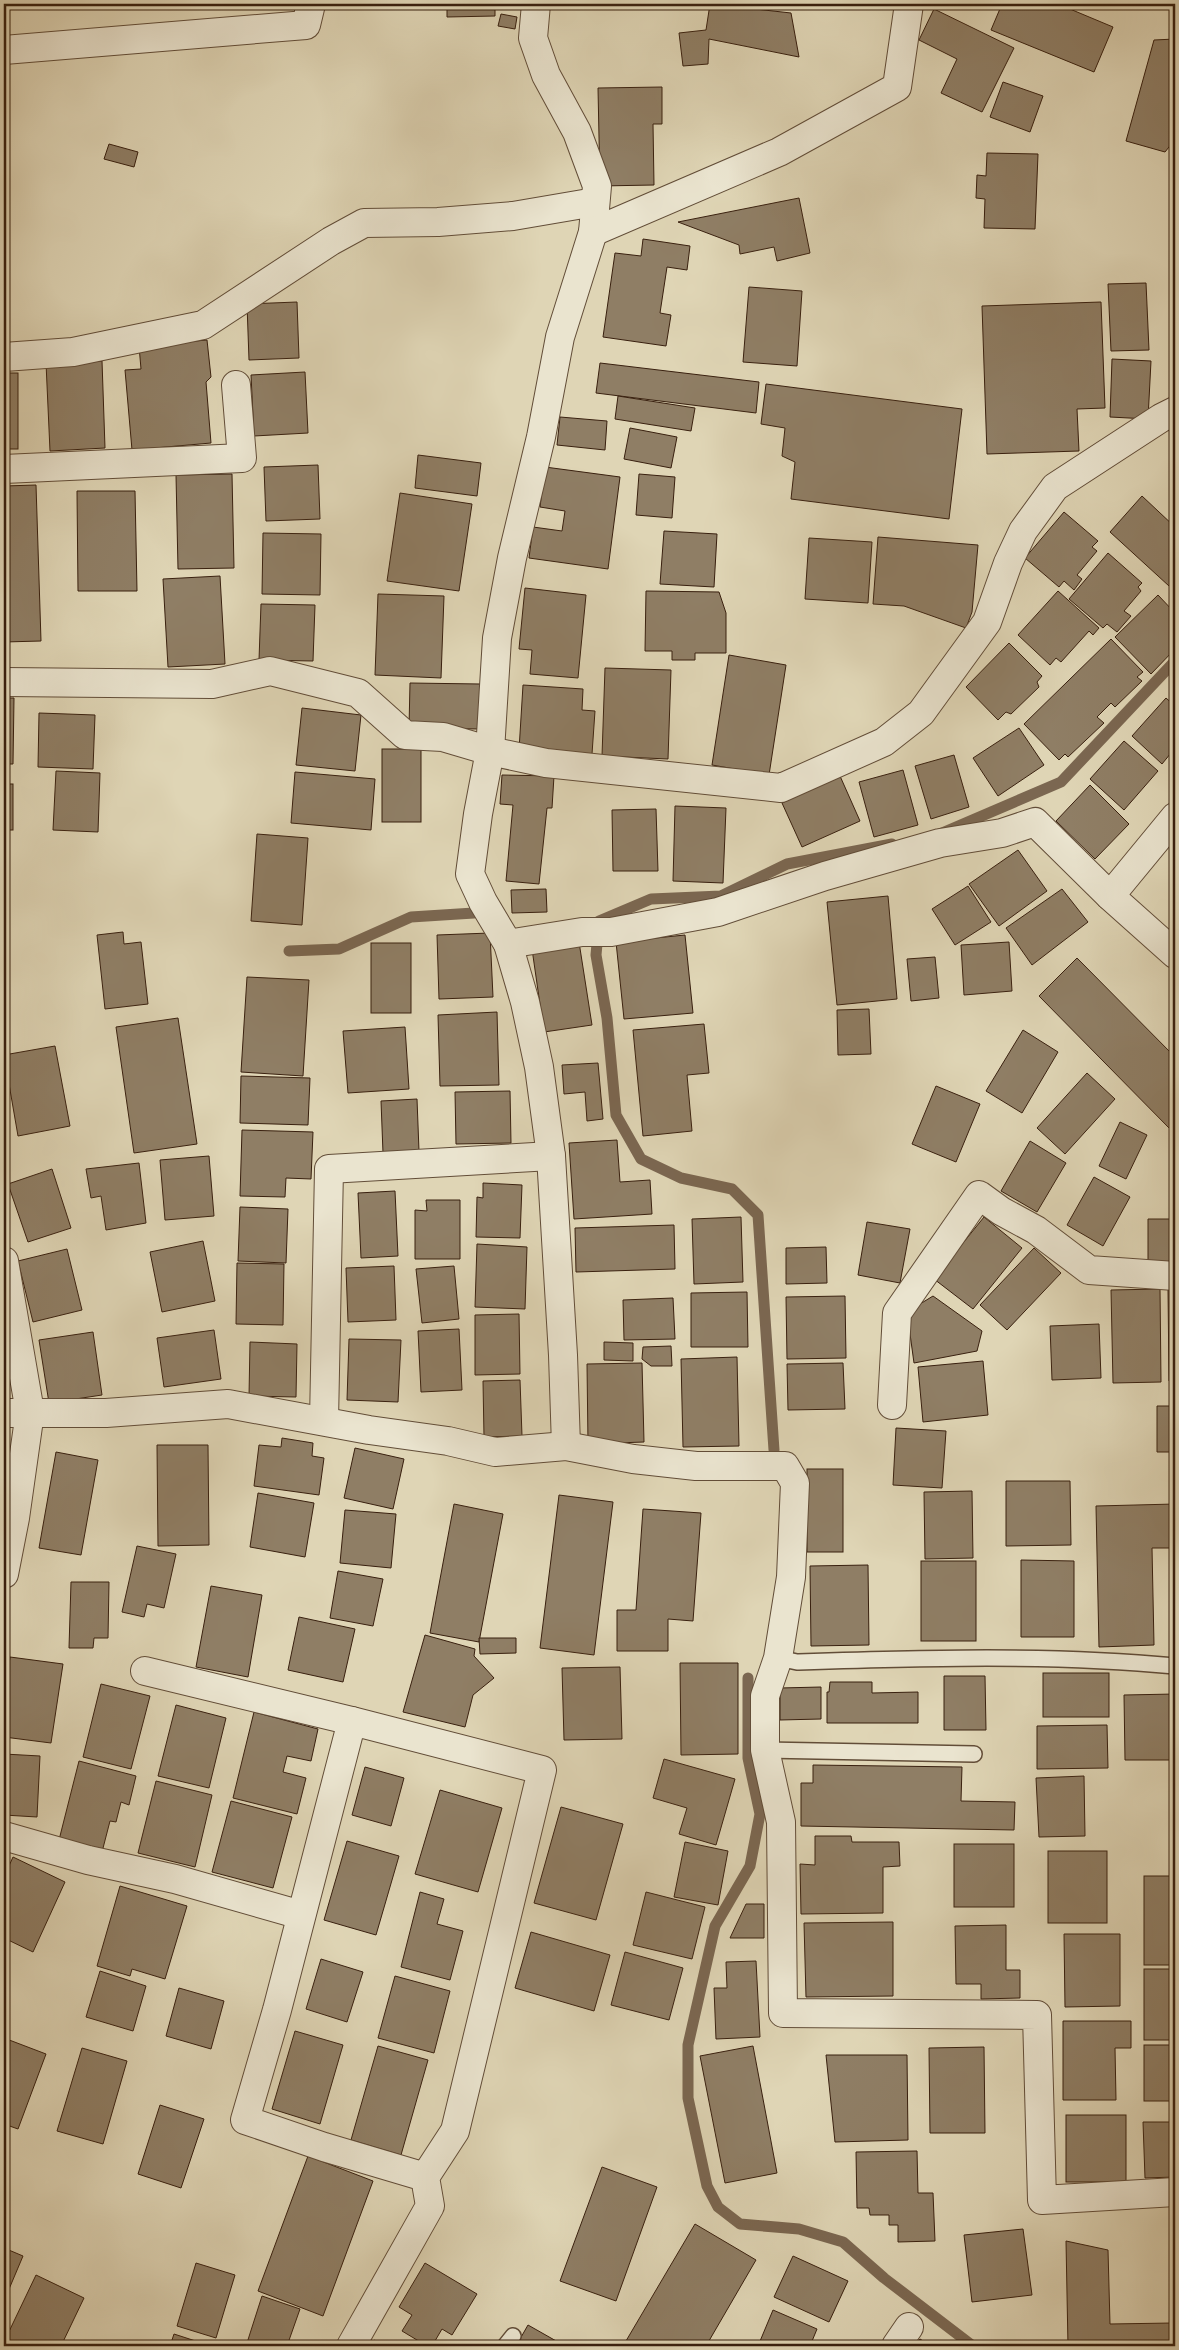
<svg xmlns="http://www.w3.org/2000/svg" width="1179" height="2350" viewBox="0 0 1179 2350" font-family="'Old Standard TT',serif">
  <rect width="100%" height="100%" fill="#dfd5b5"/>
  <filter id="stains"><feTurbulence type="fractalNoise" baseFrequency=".004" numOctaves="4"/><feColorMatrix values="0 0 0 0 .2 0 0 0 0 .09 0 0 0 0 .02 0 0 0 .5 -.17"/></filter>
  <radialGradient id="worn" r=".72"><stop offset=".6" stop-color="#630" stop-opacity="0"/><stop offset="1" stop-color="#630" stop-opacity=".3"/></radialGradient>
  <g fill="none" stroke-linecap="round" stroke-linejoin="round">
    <g stroke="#7b6751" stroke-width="11">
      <path d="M942,833L1061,782L1175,661"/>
      <path d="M289,951L339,949L411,917L474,913"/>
      <path d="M774,1450L758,1215L732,1189L681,1178L641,1159L616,1115L607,1018L596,955L599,921L651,899L721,896L787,864L892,844"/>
      <path d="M748,1678V1758L760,1814L750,1866L715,1926L688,2045V2098L707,2186L718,2207L740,2224L799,2229L843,2242L884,2278L973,2346"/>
    </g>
  </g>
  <g fill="#8f7e65" stroke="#39200f">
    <path d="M495,4V16L447,17V6Z"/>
    <path d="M710,4L791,13L799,57L709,39L708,64L683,66L679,33L706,30Z"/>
    <path d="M1002,4H1058L1113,27L1094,72L991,30Z"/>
    <path d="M934,9L1014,48L982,112L941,93L957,59L919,40Z"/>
    <path d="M501,14L517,17L515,29L498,26Z"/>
    <path d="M1175,39V143L1173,142L1165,152L1126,141L1154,40Z"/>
    <rect x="4" y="59" width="3" height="34"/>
    <path d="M1003,82L1043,96L1030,132L990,117Z"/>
    <path d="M662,87V124H653L654,185L600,186L598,88Z"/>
    <path d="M109,144L138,152L134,167L104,159Z"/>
    <path d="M987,153L1038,154L1035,229L984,228L985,199L976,198L977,175L986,176Z"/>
    <path d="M799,198L810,253L777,261L774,247L740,254L739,245L678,222Z"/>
    <path d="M643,239L690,246L687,270L667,267L660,313L671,315L666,346L603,337L615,253L641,256Z"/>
    <path d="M1146,283L1149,350L1111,351L1108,284Z"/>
    <path d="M749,287L802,291L797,366L743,362Z"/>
    <path d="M297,302L299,358L249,360L247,304Z"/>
    <path d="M1101,302L1105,408L1077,409L1079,451L987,454L982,306Z"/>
    <path d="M207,340L211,377L206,382L211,443L132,450L125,370L141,369L139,346Z"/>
    <path d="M1112,359L1151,361L1148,419L1110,417Z"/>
    <path d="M102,361L105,448L50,451L46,363Z"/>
    <path d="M600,363L759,382L756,413L596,393Z"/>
    <path d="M305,372L308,433L254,436L251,375Z"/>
    <rect x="4" y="373" width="14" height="76"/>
    <path d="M766,384L962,409L949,519L791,499L795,462L782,456L785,428L761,424Z"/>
    <path d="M618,396L695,408L691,431L615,419Z"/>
    <path d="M560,417L607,421L605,450L557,445Z"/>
    <path d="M630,428L677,437L671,468L624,459Z"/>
    <path d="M418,455L481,463L477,496L415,488Z"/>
    <path d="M318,465L320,519L266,521L264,467Z"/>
    <path d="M545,467L620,477L608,569L529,558L533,527L562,531L565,511L540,507Z"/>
    <path d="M232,474L234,568L178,569L176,475Z"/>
    <path d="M639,474L675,477L672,518L636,515Z"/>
    <path d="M36,485L41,641L4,642V486Z"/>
    <path d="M77,491H135L137,591H78Z"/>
    <path d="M400,493L472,504L459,591L387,581Z"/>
    <path d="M1142,496L1175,527V579L1169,586L1110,532Z"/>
    <path d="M1064,512L1098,541L1092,547L1097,551L1077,575L1082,579L1074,590L1064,581L1059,587L1025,558Z"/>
    <path d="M664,531L717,534L714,587L660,584Z"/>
    <path d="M263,533L321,534L320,595L262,594Z"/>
    <path d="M878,537L978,545L972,612L966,628L904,606L873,604Z"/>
    <path d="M809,538L872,542L868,603L805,599Z"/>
    <path d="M1108,553L1142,583L1138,587L1141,591L1124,611L1131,616L1117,632L1107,624L1103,628L1069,599Z"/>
    <path d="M220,576L225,664L168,667L163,579Z"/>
    <path d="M525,588L586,595L578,678L530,674L532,650L519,649Z"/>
    <path d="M646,591L719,592L726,613V653H695V660H672V651H645Z"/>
    <path d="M1058,591L1099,628L1093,635L1089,631L1061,662L1056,658L1050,665L1018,635Z"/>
    <path d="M378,594L444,596L441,678L375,675Z"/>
    <path d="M1158,595L1175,613V649L1151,674L1115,637Z"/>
    <path d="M261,604L315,605L313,661L259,660Z"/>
    <path d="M1111,639L1143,672L1137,677L1142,681L1115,707L1111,703L1097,717L1104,723L1068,757L1065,754L1059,760L1024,724Z"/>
    <path d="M1009,643L1042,676L1037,682L1039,687L1011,714L1006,712L998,720L966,687Z"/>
    <path d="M729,655L786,665L769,775L712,765Z"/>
    <path d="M605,668L671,670L668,759L602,756Z"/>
    <path d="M410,683L480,684V729L409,728Z"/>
    <path d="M523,685L583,689L582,710L595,711L592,754L519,750Z"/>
    <path d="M4,698H14L13,764H4Z"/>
    <path d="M1166,698L1175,706V748L1162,764L1132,736Z"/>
    <path d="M302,708L361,715L355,771L296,765Z"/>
    <path d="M39,713L95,715L93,769L38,767Z"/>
    <path d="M1019,728L1044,765L998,796L973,758Z"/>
    <path d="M1124,741L1158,771L1124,810L1090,779Z"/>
    <rect x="382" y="749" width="39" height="73"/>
    <path d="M954,755L969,807L931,819L915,766Z"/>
    <path d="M903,770L918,825L874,837L859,782Z"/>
    <path d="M56,771L100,773L98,832L53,830Z"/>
    <path d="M295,772L375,779L371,830L291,823Z"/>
    <path d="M502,775L554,776L552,808H547L539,884L506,881L513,805L500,804Z"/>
    <path d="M840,776L860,821L802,847L782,803Z"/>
    <rect x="4" y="784" width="9" height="46"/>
    <path d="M1090,785L1129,824L1095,859L1056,821Z"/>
    <path d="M675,806L726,808L723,883L673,881Z"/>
    <path d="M656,809L658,871H613L612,810Z"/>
    <path d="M257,834L308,838L302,925L251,921Z"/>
    <path d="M1018,850L1047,891L999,926L969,884Z"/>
    <path d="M968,886L991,922L955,945L932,909Z"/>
    <path d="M546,889L547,912L512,913L511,890Z"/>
    <path d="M1062,889L1088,922L1032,965L1006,928Z"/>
    <path d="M888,896L897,999L837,1005L827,902Z"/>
    <path d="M123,932L124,944L141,942L148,1004L105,1009L97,935Z"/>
    <path d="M490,933L493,997L439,999L437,935Z"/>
    <path d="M685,935L693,1013L624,1019L616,942Z"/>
    <path d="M579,942L592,1025L544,1032L532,949Z"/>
    <path d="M1009,942L1012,991L964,995L961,945Z"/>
    <rect x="371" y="943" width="40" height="70"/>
    <path d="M935,957L939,998L911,1001L907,959Z"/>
    <path d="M1077,958L1175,1057V1122L1169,1128L1039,996Z"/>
    <path d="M247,977L309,980L303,1076L241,1072Z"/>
    <path d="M869,1009L871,1054L838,1055L837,1010Z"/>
    <path d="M497,1012L499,1085L440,1086L438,1015Z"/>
    <path d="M178,1018L197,1144L134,1153L116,1027Z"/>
    <path d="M704,1024L709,1073L687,1075L692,1131L643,1136L633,1030Z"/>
    <path d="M405,1027L409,1089L348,1093L343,1031Z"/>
    <path d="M1023,1030L1058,1052L1022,1113L986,1091Z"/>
    <path d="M55,1046L70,1126L18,1136L4,1055Z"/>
    <path d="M598,1063L603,1119L587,1121L585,1092L564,1094L562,1065Z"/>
    <path d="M1087,1073L1115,1099L1065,1154L1037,1128Z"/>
    <path d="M241,1076L310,1078L308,1125L240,1123Z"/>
    <path d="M936,1086L980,1104L956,1162L912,1144Z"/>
    <path d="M510,1091L511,1143L456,1144L455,1092Z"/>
    <path d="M417,1099L419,1151L383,1153L381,1101Z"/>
    <path d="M1120,1122L1147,1135L1126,1179L1099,1166Z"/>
    <path d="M242,1130L313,1132L311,1179L286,1178L285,1197L240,1196Z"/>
    <path d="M617,1140L620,1182L650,1180L652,1214L574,1219L569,1143Z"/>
    <path d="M1030,1141L1066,1163L1037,1212L1001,1191Z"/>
    <path d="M209,1156L214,1216L165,1220L160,1160Z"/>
    <path d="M139,1163L146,1223L106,1230L101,1196L91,1198L86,1169Z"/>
    <path d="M52,1169L71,1228L28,1242L8,1184Z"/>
    <path d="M1094,1177L1130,1197L1103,1246L1067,1225Z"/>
    <path d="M483,1183L522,1185L520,1238L476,1237L477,1197L483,1198Z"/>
    <path d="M395,1191L398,1256L361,1258L358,1193Z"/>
    <path d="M426,1200H460V1259H415V1210L427,1211Z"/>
    <path d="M240,1207L288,1209L286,1263L238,1261Z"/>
    <path d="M741,1217L743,1282L694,1284L692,1219Z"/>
    <path d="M984,1217L1022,1248L973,1309L934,1279Z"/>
    <path d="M1148,1219H1175V1264L1148,1265Z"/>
    <path d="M867,1222L910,1229L900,1283L858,1275Z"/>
    <path d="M674,1225L675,1269L576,1272L575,1228Z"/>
    <path d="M203,1241L215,1301L162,1312L150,1252Z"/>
    <path d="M477,1244L527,1247L525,1309L475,1307Z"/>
    <path d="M826,1247L827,1283L786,1284V1248Z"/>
    <path d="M1034,1248L1061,1273L1007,1330L980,1305Z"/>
    <path d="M67,1249L82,1310L33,1322L18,1261Z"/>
    <path d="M237,1263L284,1264L283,1325L236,1324Z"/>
    <path d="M394,1266L396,1320L348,1322L346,1268Z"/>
    <path d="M454,1266L459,1319L422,1323L416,1269Z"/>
    <path d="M1160,1289L1161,1382L1113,1383L1111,1290Z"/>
    <path d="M1168,1289H1175V1381H1169Z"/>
    <path d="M747,1292L748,1347H691V1293Z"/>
    <path d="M845,1296L846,1358L787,1359L786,1297Z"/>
    <path d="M933,1296L982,1331L977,1351L914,1363L907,1312Z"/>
    <path d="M673,1298L675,1339L624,1340L623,1300Z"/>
    <path d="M519,1314L520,1374L475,1375V1315Z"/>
    <path d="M1099,1324L1101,1378L1052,1380L1050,1326Z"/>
    <path d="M459,1329L462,1390L421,1392L418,1331Z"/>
    <path d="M214,1330L221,1379L164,1387L157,1338Z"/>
    <path d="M93,1332L102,1395L49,1403L39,1340Z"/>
    <path d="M349,1339L401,1340L398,1402L347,1400Z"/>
    <path d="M250,1342L297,1344L296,1397L249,1396Z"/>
    <path d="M604,1342L633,1343V1361L604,1360Z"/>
    <path d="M671,1346L672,1366H651L642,1359L643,1347Z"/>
    <path d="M737,1357L739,1446L683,1447L681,1359Z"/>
    <path d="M983,1361L988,1415L923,1422L918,1367Z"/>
    <path d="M642,1363L644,1442L588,1444L587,1364Z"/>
    <path d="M843,1363L845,1409L788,1410L787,1364Z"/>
    <path d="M520,1380L522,1436L484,1437L483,1381Z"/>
    <path d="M1170,1390H1175V1452H1157V1406H1170Z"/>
    <path d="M896,1428L946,1431L942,1488L893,1485Z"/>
    <path d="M282,1438L313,1443L312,1456L324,1458L319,1495L254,1486L259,1445L281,1447Z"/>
    <path d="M157,1445H208L209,1545L158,1546Z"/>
    <path d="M355,1448L404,1459L393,1509L344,1498Z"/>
    <path d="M56,1452L98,1460L81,1555L39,1548Z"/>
    <rect x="807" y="1469" width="36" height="83"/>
    <path d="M1006,1481H1070L1071,1545L1006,1546Z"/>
    <path d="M972,1491L973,1558L925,1559L924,1492Z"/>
    <path d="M258,1493L314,1503L305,1557L250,1547Z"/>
    <path d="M559,1495L613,1502L594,1655L540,1648Z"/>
    <path d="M454,1504L503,1514L479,1642L430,1633Z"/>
    <path d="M1175,1504V1548H1152L1154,1645L1099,1647L1096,1506Z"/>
    <path d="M643,1509L701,1513L693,1621L668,1619V1651H617V1610H636Z"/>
    <path d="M345,1510L396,1514L391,1568L340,1563Z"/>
    <path d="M137,1546L176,1554L164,1608L147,1604L144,1617L122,1612Z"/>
    <path d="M1021,1560L1074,1561V1637H1021Z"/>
    <rect x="921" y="1561" width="55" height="80"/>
    <path d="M868,1565L869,1645L811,1646L810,1566Z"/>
    <path d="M338,1571L383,1579L373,1626L330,1618Z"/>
    <path d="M71,1582H109L108,1638H94L93,1648H69Z"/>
    <path d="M211,1586L262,1595L248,1677L196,1667Z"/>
    <path d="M299,1617L355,1629L343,1682L288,1670Z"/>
    <path d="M425,1635L475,1649L474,1656L494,1678L473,1695L465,1727L403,1712Z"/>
    <path d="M479,1638H516V1653L480,1654Z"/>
    <path d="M10,1657L63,1664L51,1743L4,1737V1701Z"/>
    <path d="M680,1663H738V1754L681,1755Z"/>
    <path d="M620,1667L622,1739L564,1740L562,1668Z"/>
    <rect x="1043" y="1673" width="66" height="44"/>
    <path d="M944,1676H985L986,1730H944Z"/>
    <path d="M830,1682H872V1693L918,1692V1723H827V1692H829Z"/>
    <path d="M101,1684L150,1696L131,1769L83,1757Z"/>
    <path d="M821,1687V1719L780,1720V1688Z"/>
    <path d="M1175,1694V1760H1125L1124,1695Z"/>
    <path d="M176,1705L226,1718L209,1788L158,1776Z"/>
    <path d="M254,1712L318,1729L311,1761L287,1756L283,1772L306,1778L297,1814L233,1798Z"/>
    <path d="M1107,1725L1108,1768L1037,1769V1726Z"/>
    <path d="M4,1754L40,1756L37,1817L4,1815Z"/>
    <path d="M664,1759L735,1779L716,1845L679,1834L687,1808L653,1798Z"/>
    <path d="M79,1761L136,1776L129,1805L121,1802L116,1822L110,1821L102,1852L59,1840Z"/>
    <path d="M813,1765L962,1767L961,1801L1015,1802L1014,1830L801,1826V1783H813Z"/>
    <path d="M365,1767L404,1778L391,1826L352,1815Z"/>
    <path d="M1084,1776L1085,1836L1039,1837L1036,1778Z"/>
    <path d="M156,1781L212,1795L195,1867L138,1853Z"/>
    <path d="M440,1790L502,1808L478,1892L415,1874Z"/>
    <path d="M231,1801L292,1817L273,1888L212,1872Z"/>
    <path d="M561,1807L623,1824L596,1920L534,1903Z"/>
    <path d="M815,1836H851L852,1842H899L900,1866L883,1867V1913L801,1914L800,1864L815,1865Z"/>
    <path d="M347,1841L399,1856L376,1935L324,1920Z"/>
    <path d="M685,1842L728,1851L718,1905L674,1897Z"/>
    <rect x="954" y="1844" width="60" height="63"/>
    <rect x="1048" y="1851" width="59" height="72"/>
    <path d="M13,1857L65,1882L33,1952L4,1938V1877Z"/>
    <rect x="1144" y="1876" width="31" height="89"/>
    <path d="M120,1886L187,1906L165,1979L132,1969L130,1976L97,1966Z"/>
    <path d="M420,1892L444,1899L437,1924L463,1931L450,1980L401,1967Z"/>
    <path d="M646,1892L705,1907L692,1959L633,1945Z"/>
    <path d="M746,1904H764V1938H730Z"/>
    <path d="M893,1922V1996L806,1997L804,1923Z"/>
    <path d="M1006,1925V1970H1020V1998L981,1999V1984H956L955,1926Z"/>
    <path d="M531,1932L610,1955L594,2011L515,1988Z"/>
    <path d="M1064,1934H1120V2006L1065,2007Z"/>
    <path d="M625,1952L683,1968L669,2020L611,2005Z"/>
    <path d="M321,1959L363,1972L347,2022L306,2009Z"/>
    <path d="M756,1961L760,2037L716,2039L714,1988H727L726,1962Z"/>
    <rect x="1144" y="1969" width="31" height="71"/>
    <path d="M100,1971L146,1986L133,2031L86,2017Z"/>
    <path d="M395,1976L450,1991L434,2053L378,2038Z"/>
    <path d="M179,1988L224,2001L211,2049L166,2036Z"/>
    <path d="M1063,2021H1131V2048H1115L1116,2100H1063Z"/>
    <path d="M295,2031L343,2045L320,2124L272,2109Z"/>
    <path d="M4,2038L46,2054L18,2129L4,2124Z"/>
    <rect x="1144" y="2045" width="31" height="56"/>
    <path d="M378,2046L428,2060L401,2155L351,2140Z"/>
    <path d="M753,2046L777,2173L725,2183L700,2056Z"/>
    <path d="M984,2047L985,2133H930L929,2048Z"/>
    <path d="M82,2048L127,2061L103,2144L57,2131Z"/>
    <path d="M826,2055H907L908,2140L835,2142Z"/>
    <path d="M160,2105L204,2119L181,2188L138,2174Z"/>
    <rect x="1066" y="2115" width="60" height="67"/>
    <path d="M1143,2122H1175V2177L1145,2178Z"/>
    <path d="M917,2151L918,2193H933L935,2241L898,2242V2225H889V2215H870L869,2208H857L856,2152Z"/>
    <path d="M308,2156L373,2181L323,2316L258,2291Z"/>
    <path d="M602,2167L657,2187L616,2301L560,2281Z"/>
    <path d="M695,2224L756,2260L706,2346H623Z"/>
    <path d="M1023,2229L1032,2295L972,2302L964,2235Z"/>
    <path d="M1066,2241L1108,2250L1110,2324L1172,2323V2346H1068Z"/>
    <path d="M4,2248L23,2256L4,2301Z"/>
    <path d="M793,2256L848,2281L829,2322L774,2297Z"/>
    <path d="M196,2263L235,2275L216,2338L177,2326Z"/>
    <path d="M425,2263L477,2294L452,2335L442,2329L432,2346H427L402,2331L412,2315L399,2307Z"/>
    <path d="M36,2275L84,2298L61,2346H4V2342Z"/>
    <path d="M262,2296L300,2309L287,2346H246Z"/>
    <path d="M773,2310L817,2329L810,2346H758Z"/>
    <path d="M528,2325L565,2346H516Z"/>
    <path d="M174,2334L211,2346H170Z"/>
    <path d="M920,2339L931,2346H915Z"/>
    <path d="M374,2340L385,2346H371Z"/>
  </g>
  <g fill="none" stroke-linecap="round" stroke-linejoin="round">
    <g stroke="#624d38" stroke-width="18">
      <g id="service">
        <path d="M778,1658L797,1662C924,1658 1049,1654 1175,1666"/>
        <path d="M765,1750L974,1754"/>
        <path d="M505,2346L513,2336"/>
      </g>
    </g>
    <g stroke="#624d38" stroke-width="30">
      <g id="minor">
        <path d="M536,4L533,38L546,75L577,132L597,186L593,232L560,337L541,437L512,558L497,638L490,751L478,814L470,874L483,902L508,944L525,1002L539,1067L551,1156L563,1355L566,1446"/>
        <path d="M4,50L306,25L311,4"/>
        <path d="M593,232L779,152L897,87L909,4"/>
        <path d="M4,357L73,352L203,325L331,241L364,223L438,222L513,216L595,202"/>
        <path d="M4,469L242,458L236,385"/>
        <path d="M4,682L212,684L270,671L358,693L405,735L443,737L490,751L546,763L781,788L884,742L921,713L987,622L1008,563L1023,531L1055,487L1161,418L1175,411"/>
        <path d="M1110,896L1175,817"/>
        <path d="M508,944L582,932H611L718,912L825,876L940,843L1002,833L1035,822L1110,896L1175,954"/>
        <path d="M4,1261L30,1412L15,1518L4,1574"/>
        <path d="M892,1405L897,1313L979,1195L1001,1211L1036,1230L1089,1270L1175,1276"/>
        <path d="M4,1413H106L228,1404L369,1430L448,1441L495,1452L566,1446L633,1459L696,1466H785L795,1483L791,1577L778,1658L765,1696V1750L781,1822L783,2013L1037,2015L1042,2200L1175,2192"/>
        <path d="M324,1421L329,1169L551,1156"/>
        <path d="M145,1671L352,1721"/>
        <path d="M4,1836L88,1860L175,1879L301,1915"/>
        <path d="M351,2346L430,2206L425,2177L324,2147L245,2120L277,2010L352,1721L542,1770L455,2131L425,2177"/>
        <path d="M896,2346L909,2327"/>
      </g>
    </g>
    <use href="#service" stroke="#eae4cf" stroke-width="15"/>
    <use href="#minor" stroke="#eae4cf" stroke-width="28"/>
  </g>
  <rect width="1179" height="2350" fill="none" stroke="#dfd5b5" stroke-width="20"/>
  <rect x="5" y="5" width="1169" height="2340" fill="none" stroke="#39200f" stroke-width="2.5"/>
  <rect x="10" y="10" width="1159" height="2330" fill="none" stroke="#39200f"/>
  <rect width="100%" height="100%" filter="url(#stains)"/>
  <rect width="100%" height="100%" fill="url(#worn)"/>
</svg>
